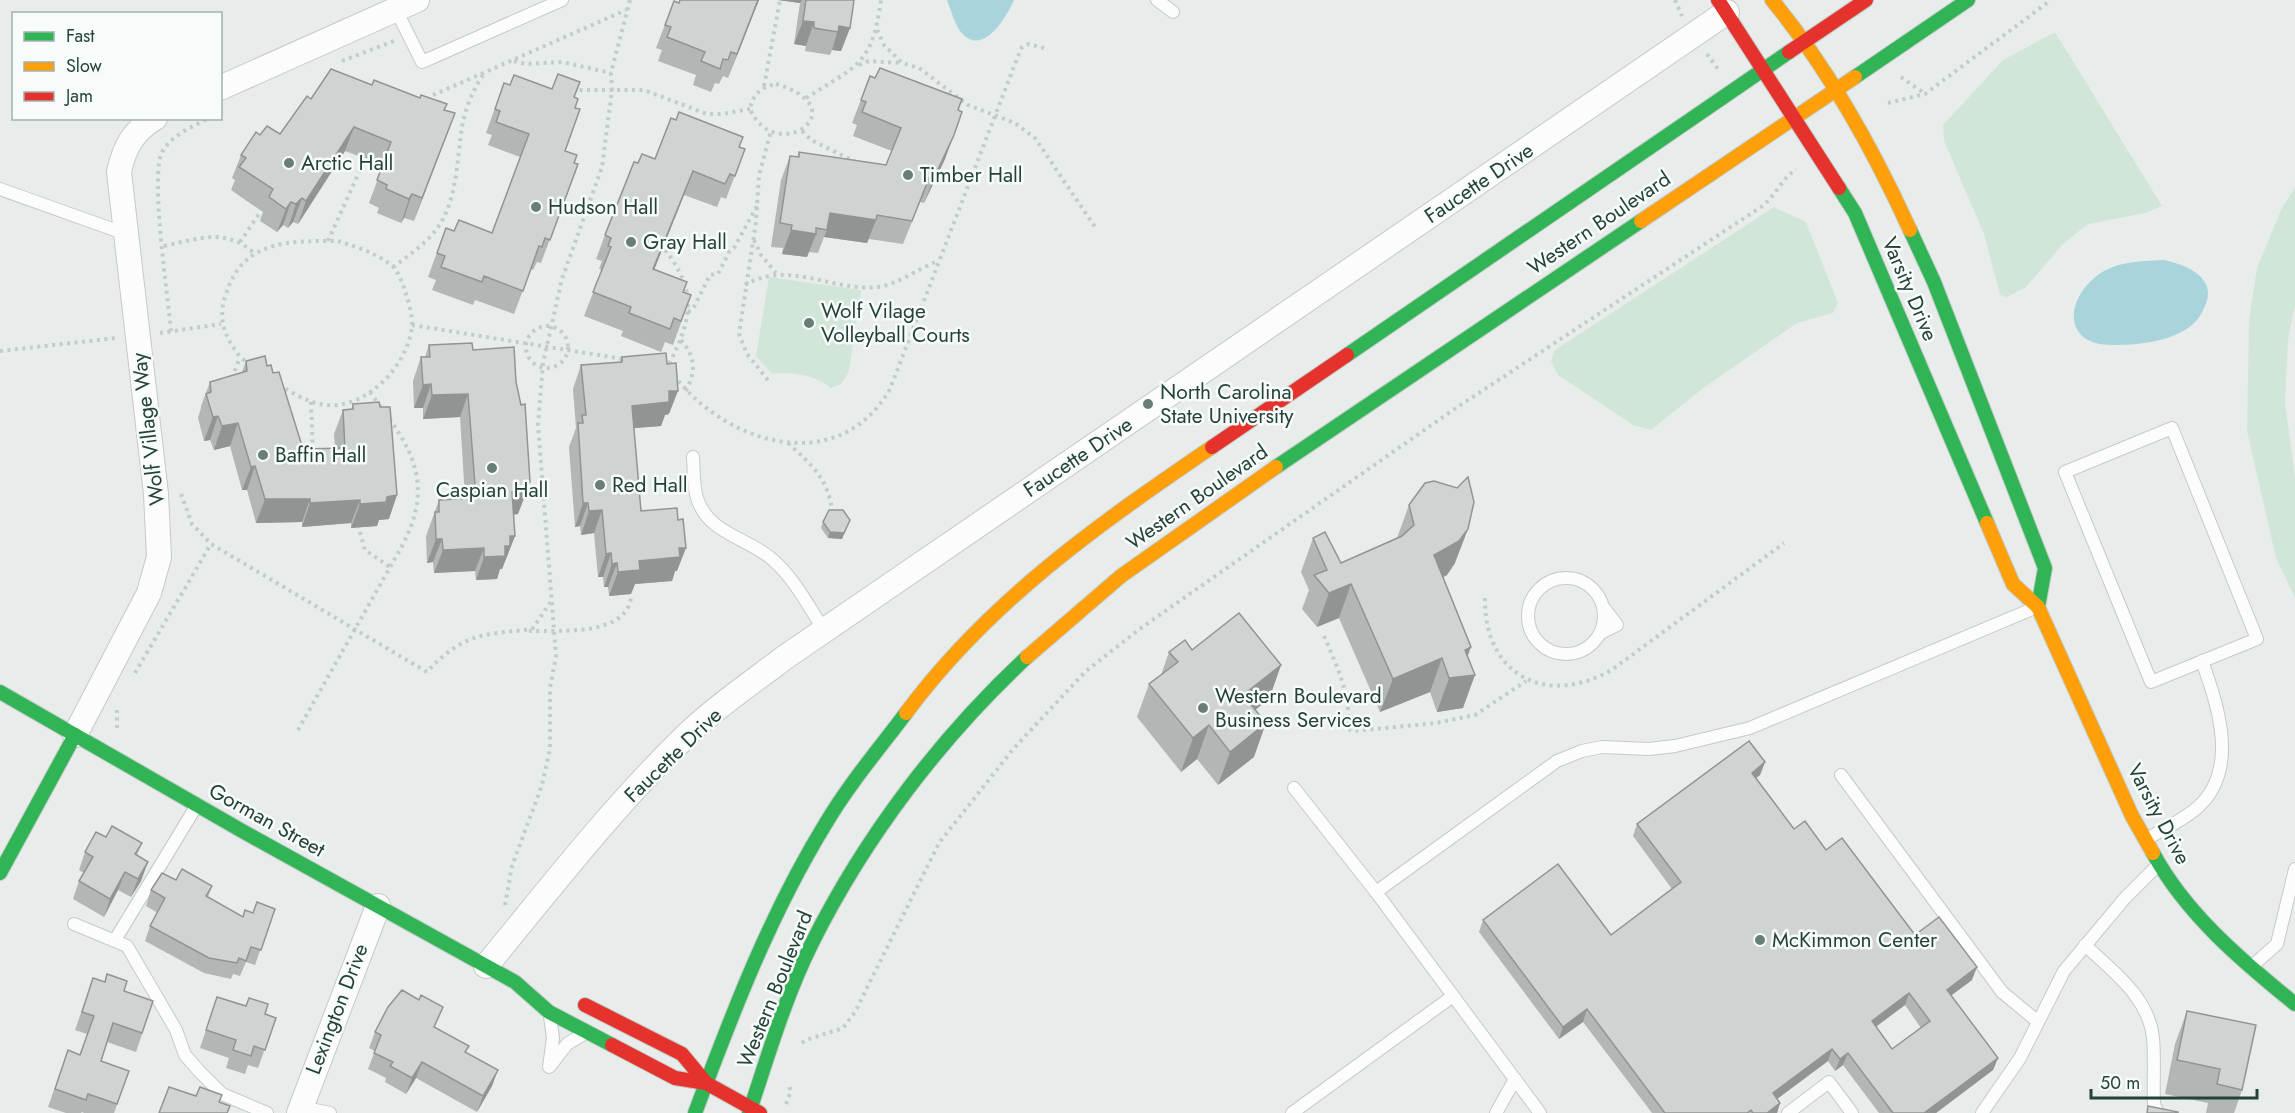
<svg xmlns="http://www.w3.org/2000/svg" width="2295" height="1113" viewBox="0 0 2295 1113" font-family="Jost,sans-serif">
  <rect width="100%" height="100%" fill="#e8edeb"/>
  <g fill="#d1e6d8">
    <path d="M2055,32L2162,206L2145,213L2088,224L2063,244L2026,287L2007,297L2000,295L1984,234L1944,141L1943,125L2003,60Z"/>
    <path d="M2295,187V304L2288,340L2285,402L2295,478V598L2276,558L2247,431L2249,321L2257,268L2281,210Z"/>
    <path d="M1774,207L1806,222L1838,303L1833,313L1797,323L1702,389L1651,430L1633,425L1558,375L1551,361L1555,350Z"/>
    <path d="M769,277L861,290L849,371L841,384L831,388C814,375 793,371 772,374L756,356Z"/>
  </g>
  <g fill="#a9d4db">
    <path d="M947,0H1014C1006,18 982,59 960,31C954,22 951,10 947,0Z"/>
    <path d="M2164,260C2187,265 2218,278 2205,306C2201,315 2197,322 2188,328C2167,342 2139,345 2113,345C2057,345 2067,291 2106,270C2123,261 2145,261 2164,260Z"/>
  </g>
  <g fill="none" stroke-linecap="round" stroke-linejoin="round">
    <g stroke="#c5cac8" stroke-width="14">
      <g id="lane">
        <path d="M1157,0L1173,12"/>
        <path d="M396,10L422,62L562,0"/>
        <path d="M0,189L126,234"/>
        <path d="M2172,428L2257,639L2151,682L2065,472Z"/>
        <path d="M693,457C694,469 693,485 697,498C708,534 747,537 773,560C794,578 809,607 824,630"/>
        <circle cx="1566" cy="616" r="38"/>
        <path d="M1601,633L1617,625L1604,608"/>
        <path d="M1841,775L2002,992L2037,1021"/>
        <path d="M1294,788L1376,892"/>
        <path d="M2146,839C2163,830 2181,821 2197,808C2240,770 2218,706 2202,661"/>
        <path d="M74,924L127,946L176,1030L185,1055L199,1071L222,1094L267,1113"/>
        <path d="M115,940L197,805"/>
        <path d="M2085,945C2112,971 2149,997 2153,1038C2155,1059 2153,1082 2154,1104L2157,1111"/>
        <path d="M2251,967L2277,944L2295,869"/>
        <path d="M550,1066L567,1044L582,1035"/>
        <path d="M549,1067L553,1038L550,1016"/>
        <path d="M300,1107L330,1113"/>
        <path d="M1292,1113L1453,996"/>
        <path d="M1496,1113L1515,1079"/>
        <path d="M1540,1113L1376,892L1557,761L1582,751L1602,747L1649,749L1675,746L1750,728L2037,607"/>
        <path d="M1788,1113L1829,1082L1852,1113"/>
        <path d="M1982,1113L2020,1058L2064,971L2125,898L2158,865"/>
      </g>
    </g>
    <g stroke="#c5cac8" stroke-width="26">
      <g id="street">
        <path d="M220,88L417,0"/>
        <path d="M75,735L149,593L159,557L156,494L119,172C124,148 133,131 155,118"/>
        <path d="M486,966C552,886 615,804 690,732C718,705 753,682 784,658L1727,12"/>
        <path d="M299,1113L378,906"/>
      </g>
    </g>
    <g stroke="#c3cbc8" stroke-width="16">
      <g id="fast">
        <path d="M1855,77L1968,0"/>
        <path d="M1839,188L1855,213L1987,523"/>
        <path d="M1910,230L1934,282L2045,568L2038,607"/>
        <path d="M1347,355L1789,52"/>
        <path d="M1276,467L1641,221"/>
        <path d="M0,692L244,832L515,982L549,1012L612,1045"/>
        <path d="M2153,853C2186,914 2242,961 2295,1004"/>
        <path d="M0,873L75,735"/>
        <path d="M695,1113C732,1014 770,914 826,823C849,784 879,749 906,713"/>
        <path d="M749,1113C768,1056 785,997 812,943C865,837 940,738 1027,657"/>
      </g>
    </g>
    <g stroke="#c3cbc8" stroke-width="16">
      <g id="slow">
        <path d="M1772,0C1829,69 1873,149 1910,230"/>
        <path d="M1641,221L1855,77"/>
        <path d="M1987,523L2013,584L2038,607L2132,816L2153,853"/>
        <path d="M1027,657L1121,576L1276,467"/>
        <path d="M906,713C989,601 1099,524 1212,447"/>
      </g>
    </g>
    <g stroke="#c3cbc8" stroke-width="16">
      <g id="jam">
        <path d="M1718,0L1839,188"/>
        <path d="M1789,52L1866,0"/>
        <path d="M1212,447L1347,355"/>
        <path d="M585,1005L682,1054L706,1083L760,1113"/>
        <path d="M612,1045L675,1078L706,1083"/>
      </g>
    </g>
    <g stroke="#c3ccca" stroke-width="4" stroke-dasharray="3 4.5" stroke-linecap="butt">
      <path d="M1675,0L1682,16"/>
      <path d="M877,30L884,45L902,63L919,68L968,105L1015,123L1035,138L1095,227"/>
      <path d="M1707,54L1718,69"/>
      <path d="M342,61L394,41"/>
      <path d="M514,61L525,64L562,62L611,73"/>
      <path d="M859,65L869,61L902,63"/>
      <path d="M1901,77L1924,93"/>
      <path d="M776,84C860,109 775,167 750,109C753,94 761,87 776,84Z"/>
      <path d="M764,86L780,0"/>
      <path d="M572,90H644L707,114H722L750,109"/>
      <path d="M806,98C858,65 872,65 881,0"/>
      <path d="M429,101L431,96L626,10"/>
      <path d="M1888,103L1925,94L2051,0"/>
      <path d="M802,131L811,140L856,162"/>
      <path d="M754,240L761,255L776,273"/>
      <path d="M328,241L365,159"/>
      <path d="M338,241C356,247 377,253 392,266C399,272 403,285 406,294C409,303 412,315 412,325C409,364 368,409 326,405C307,403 289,391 273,381C261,372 246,364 237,353C223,333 218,317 226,294C243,239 290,241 338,241Z"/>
      <path d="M240,242L259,214L262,217"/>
      <path d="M164,246C199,239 224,227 254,253"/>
      <path d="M665,250C699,293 691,321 668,366"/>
      <path d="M393,267C406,258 419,248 430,237C458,207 456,165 462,127C465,109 473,90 483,75"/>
      <path d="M745,285C789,259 832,292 878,287C899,284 919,268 938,261"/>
      <path d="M688,312L693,309L710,275L718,274L729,252L734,248L757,206"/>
      <path d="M412,325L623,359"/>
      <circle cx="547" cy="347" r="21"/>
      <path d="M171,331C168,297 150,176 162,152C172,135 193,126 210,118"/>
      <path d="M160,333L221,324"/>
      <path d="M681,340C696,358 696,371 686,391"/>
      <path d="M0,351L116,338"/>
      <path d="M674,375C726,445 839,478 890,389L1018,56L1022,47L1029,44L1047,49"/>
      <path d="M232,378L240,357"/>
      <path d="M768,380L747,354L739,334L756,222L759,175L771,131"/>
      <path d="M370,392L383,410"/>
      <path d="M311,402L313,453"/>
      <path d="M788,443C814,467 827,478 833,513"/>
      <path d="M181,494L192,524L211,544L427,672C445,652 464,638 491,634C505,631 519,632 533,628L552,600"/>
      <path d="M360,532L365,550L390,567"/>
      <path d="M1485,598C1484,676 1547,708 1613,669L1784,543"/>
      <path d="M529,631C559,630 625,637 631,598"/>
      <path d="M1324,636C1337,666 1351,695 1348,729L1354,731L1436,723L1475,715L1526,681"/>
      <path d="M135,673L211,544"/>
      <path d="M117,728V706"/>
      <path d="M298,730L402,546C428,496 421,463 389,418"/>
      <path d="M505,905L512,866L542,785L550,749V688L556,656L538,425L543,363L562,279L602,167L612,90L611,73L630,0"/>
      <path d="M802,1043L806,1040L843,1028L855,1012L939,843L1014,748L1086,671L1141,628L1453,410L1764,205C1776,194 1783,178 1796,169"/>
      <path d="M786,1104L791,1091L788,1084"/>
    </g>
    <use href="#lane" stroke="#fcfcfc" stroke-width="12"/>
    <use href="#street" stroke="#fcfcfc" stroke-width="24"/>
    <use href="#fast" stroke="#30b455" stroke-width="14"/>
    <use href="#slow" stroke="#ff9f0a" stroke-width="14"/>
    <use href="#jam" stroke="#e5322d" stroke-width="14"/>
  </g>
  <g fill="#b2b6b5" fill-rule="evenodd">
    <path d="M680,0H759L728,78L723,76L719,84L715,83L711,92L693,85L696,75L658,61L662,50L656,48L674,1L679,3Z"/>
    <path d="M778,0H854L850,28L841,51L832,50L830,55L805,51L806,46L794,44L800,3Z"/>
    <path d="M870,76L958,110L945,159L924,203L920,202L903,244L869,239L867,243L824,237L818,253L809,252L807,257L782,254L783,248L771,247L781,180L790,156L797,157L799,152L886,165L892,151L853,136L857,125L852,123Z"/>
    <path d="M504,83L510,85L574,97L575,108L565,151L574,163L578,164L541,263L537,262L533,270L531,269L514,314L475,300L473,305L432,290L436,280L428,277L446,228L454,231L492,233L520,157L488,145L492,135L486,133Z"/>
    <path d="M372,85L455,113L414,221L404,218L401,223L377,213L379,208L369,203L383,165L345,151L298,224L293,222L288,228L283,225L277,232L260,221L263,212L231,190L235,180L232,178L241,155L260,135L280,134L311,99Z"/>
    <path d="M740,147L745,149L726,199L721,197L717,207L684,195L654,269L684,292L691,295L673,345L665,342L661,352L621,336L623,331L584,316L602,270L599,269L602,261L596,259L605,235L638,163L655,159Z"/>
    <path d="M429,345L473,350L516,382L530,482L518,514L513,515L515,536L502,569H500L497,579L476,580L475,571L434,573L433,562L427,563L426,536L439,500L465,498L460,417L423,419V408H414L413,381L421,357H425Z"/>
    <path d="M622,357L669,414L665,415L661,426L634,428L641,511L677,571H675L672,581L635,584L631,594L609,596L608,587H604L603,577H598L594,533L581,535L580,526L575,527L569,447L576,428L573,389L581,365L620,362Z"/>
    <path d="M246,361L267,366L273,373L303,449L335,448L334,434L343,410H351L353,404L389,519L379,520L377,526L351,528V523L302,527V522L256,523L247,490H242L230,446L214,450L210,440L204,441L198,418L201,408V406L210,382L242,372Z"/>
    <path d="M1409,505L1455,563L1447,575L1443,577L1468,657L1463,708L1437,712L1430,692L1380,712L1339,618L1317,627L1302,609L1309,590L1301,572L1313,538L1341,563L1397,538Z"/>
    <path d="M823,522L847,527L842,539L828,538L821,528Z"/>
    <path d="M1169,652L1281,665L1269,699L1255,710L1254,757L1218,785L1197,759L1181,772L1137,717L1149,684L1161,675Z"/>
    <path d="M1765,762L1760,775L1756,778L1794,829L1826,850L1915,935L1972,980L1951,996L1998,1058L1993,1070L1936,1113H1879L1843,1065L1835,1071L1828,1061L1777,1099L1780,1103L1777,1113H1652L1583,1022L1559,1039L1479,932L1483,920L1611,935L1672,889L1633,836L1637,824ZM1905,1005L1921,1028L1892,1049L1876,1027Z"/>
    <path d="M106,837L142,843L137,855L141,881L131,897L118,890L104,917L73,899L79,881L84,873L79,870L85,852Z"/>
    <path d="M176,880L212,886L208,897L243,917L253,913L275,909L255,965L246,962L240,976L233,974L231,979L204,973L145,941L150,926L158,913L146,906L151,890Z"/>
    <path d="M93,978L124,991L153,1001L136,1052L107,1042L101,1061L129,1071L114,1113H84L82,1112L81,1113H66L48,1107L68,1050L80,1055L87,1034L75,1030Z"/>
    <path d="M217,997L276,1018L258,1068L248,1065L245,1074L226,1068L229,1058L200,1048Z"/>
    <path d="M2187,1011L2242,1090L2234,1113H2206L2208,1103L2165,1094L2175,1044Z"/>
    <path d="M435,1027L467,1053L492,1086L477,1112L416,1078L406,1094L385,1082L386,1078L368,1069L375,1051L369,1048L375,1032Z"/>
  </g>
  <g fill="#919493">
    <path d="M758,0H759L728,78L737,54Z"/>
    <path d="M778,0H802L800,3Z"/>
    <path d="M803,21L814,22L806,46L794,44Z"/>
    <path d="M839,26L850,28L841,51L832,50Z"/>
    <path d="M455,113L446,137L414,221L422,198Z"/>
    <path d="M354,127L345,151L298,224L306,201Z"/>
    <path d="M954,135L945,159L924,203L933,180Z"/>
    <path d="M693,171L684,195L645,293L653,269Z"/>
    <path d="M412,194L404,218L401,223L409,199Z"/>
    <path d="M302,198L293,222L288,228L296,204Z"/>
    <path d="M291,202L283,225L277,232L286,209Z"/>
    <path d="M830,213L876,220L867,243L824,237L827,230Z"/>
    <path d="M791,230L816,234L807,257L782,254Z"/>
    <path d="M431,384L423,408H414L423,385Z"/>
    <path d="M669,391H678L669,414L665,415L661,426L623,429L632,406Z"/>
    <path d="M468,394L460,417L423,419L432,395Z"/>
    <path d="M218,416L210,440L204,441L213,417Z"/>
    <path d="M238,423L230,446L214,450L222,426Z"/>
    <path d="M255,466L247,490H242L251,467Z"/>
    <path d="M530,482L518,514L503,516L512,492L525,483Z"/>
    <path d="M397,495L389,519L379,520L377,526L351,528L360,504Z"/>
    <path d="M265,499H310L302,522L256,523Z"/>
    <path d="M360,500L351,523L302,527L310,503Z"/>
    <path d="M583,503H588L580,526L575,527Z"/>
    <path d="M602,510L594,533L581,535L589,511Z"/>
    <path d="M850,520L842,539L828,538L830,532Z"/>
    <path d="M1468,529L1455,563L1447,575L1422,589L1434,555Z"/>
    <path d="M510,536H515L502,569H500L497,579L476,580L484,557Z"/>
    <path d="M436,539H442L433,562L427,563Z"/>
    <path d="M484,548L475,571L434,573L443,550Z"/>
    <path d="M679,548H686L677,571H675L672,581L635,584L631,594L609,596L618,572L639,561Z"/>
    <path d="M611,553L603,577H598L606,554Z"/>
    <path d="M617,563L608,587H604L612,564Z"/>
    <path d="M1351,584L1339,618L1317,627L1329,593Z"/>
    <path d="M1471,647L1460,677L1475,675L1463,708L1437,712L1449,678L1465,650Z"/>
    <path d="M1442,658L1430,692L1380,712L1393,679Z"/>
    <path d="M1281,665L1269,699L1231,729L1243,695Z"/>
    <path d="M1266,723L1254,757L1218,785L1230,752Z"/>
    <path d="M1209,725L1197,759L1181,772L1193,738Z"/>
    <path d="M1765,762L1760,775L1747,785L1752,773Z"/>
    <path d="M148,862L141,881L131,897L138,879Z"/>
    <path d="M125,872L118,890L104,917L110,899Z"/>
    <path d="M1977,967L1972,980L1942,1002L1947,990Z"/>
    <path d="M1909,993L1905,1005L1867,1033L1872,1021Z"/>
    <path d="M1587,1009L1583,1022L1559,1039L1563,1027Z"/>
    <path d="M1832,1049L1828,1061L1769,1105L1773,1093Z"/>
    <path d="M1848,1053L1843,1065L1835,1071L1840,1059Z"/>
    <path d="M1998,1058L1993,1070L1936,1113H1924Z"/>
    <path d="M422,1062L416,1078L406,1094L412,1078Z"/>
    <path d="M498,1070L492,1086L477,1112L483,1096Z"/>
    <path d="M1780,1103L1777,1113H1767Z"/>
  </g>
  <g fill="#cfd4d2" stroke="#919493" stroke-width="1.5" fill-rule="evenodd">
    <path d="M680,0H758L737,54L731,52L728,60L723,59L720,69L701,61L705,52L667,37L671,27L665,25L674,1L679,3Z"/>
    <path d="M806,0H854L850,28L839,26L838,32L814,28V22L803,21Z"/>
    <path d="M880,68L962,99L958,110L962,112L954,135L933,180L929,178L912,221L877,215L876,220L830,213L827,230L816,228V234L791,230L792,225L780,223L790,156L799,157V152L886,165L901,128L862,112L866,102L861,100L870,76L875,78Z"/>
    <path d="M331,69L372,85L374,80L420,98L421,95L447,104L444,110L455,113L422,198L412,194L409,199L386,189L387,185L377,180L391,142L354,127L306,201L302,198L296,204L291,202L286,209L269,197L273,189L239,167L246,158L241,155L256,132L260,135L267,126L280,134L307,96L311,99Z"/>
    <path d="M558,74L580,82L574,97L578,99L575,108L580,109L565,151L577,155L574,163L578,164L550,240L545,238L542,247L539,246L523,291L484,276L482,282L441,267L445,256L437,253L446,228L454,231L459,220L492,233L529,134L496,122L500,111L495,109L504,83L510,85L514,75L552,89Z"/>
    <path d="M679,112L743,137L739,147L745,149L735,176L730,174L725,184L693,171L653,269L687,282L683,292L691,295L681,321L674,318L670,329L629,313L631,307L593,292L611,247L608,246L611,238L605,235L634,162L638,163L642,154L655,159L671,118L676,120Z"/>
    <path d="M472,343L473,350L514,347L516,382L521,405L525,404L530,482L525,483L526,491L512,492L515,536H510V546H505V556L484,557V548L443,550L442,539H436L435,512H439V500L476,498L468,394L432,395L431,384L423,385L421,357H430L429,345Z"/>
    <path d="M666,353L667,364L676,363L678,391H669V402L632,406L641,511L677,508L678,520L683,519L686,548H679L680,557L639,561L640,570L618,572L617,563L612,564L611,553L606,554L602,510L589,511L588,503H583L578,423H583L582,415H586L581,365L622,362V357Z"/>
    <path d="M265,356L267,366L271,365L273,373L279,372L303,449L345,448L343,410L353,409V404L379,402L380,407H390L397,495L387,497L386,502L360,504V500L310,503V499H265L255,466L251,467L238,423L222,426L218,416L213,417L206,394L211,392L210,382L247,371L246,361Z"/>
    <path d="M1468,477L1474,502L1468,529L1459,541L1434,555L1471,647L1465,650L1475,675L1449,678L1442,658L1393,679L1351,584L1329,593L1314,575L1327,570L1313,538L1325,532L1341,563L1402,536L1414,525L1409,505L1425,483L1434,481L1457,488Z"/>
    <path d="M829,510H843L850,520L844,533L830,532L823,522Z"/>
    <path d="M1239,613L1281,665L1243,695L1266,723L1230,752L1209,725L1193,738L1149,684L1178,662L1169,652L1185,640L1192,650Z"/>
    <path d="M1749,741L1765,762L1752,773L1794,829L1805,821L1826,850L1842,838L1915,935L1939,917L1977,967L1947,990L1998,1058L1924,1113H1893L1848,1053L1840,1059L1832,1049L1773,1093L1780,1103L1767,1113H1753L1751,1110L1747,1113H1665L1587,1009L1563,1027L1483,920L1558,864L1611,935L1681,882L1637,824ZM1909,993L1930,1021L1892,1049L1872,1021Z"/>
    <path d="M112,826L142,843L135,854L148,862L138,879L125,872L110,899L79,881L93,857L85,852L96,832L106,837Z"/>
    <path d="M182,869L212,886L206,896L243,917L245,910L253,913L257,902L275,909L261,950L251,947L246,961L239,958L237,963L209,958L150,926L165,898L151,890L162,873L176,880Z"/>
    <path d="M107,974L127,981L124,991L153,1001L142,1033L113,1023L101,1061L129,1071L117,1104L88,1094L86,1100L55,1089L68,1050L80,1055L94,1016L82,1012L93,978L105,982Z"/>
    <path d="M402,990L419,1000L421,995L443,1007L434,1027L469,1046L465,1052L498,1070L483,1096L422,1062L412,1078L390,1066L393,1062L374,1053L381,1035L375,1032L388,1007Z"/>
    <path d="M217,997L246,1006L249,998L268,1004L265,1014L276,1018L265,1050L254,1046L251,1056L233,1050L236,1040L206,1030Z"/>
    <path d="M2187,1011L2256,1025L2242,1090L2217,1084L2220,1069L2177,1060Z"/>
    <path d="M169,1087L196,1096L200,1087L222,1095L219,1102L230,1106L227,1113H159Z"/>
    <path d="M2148,1106L2178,1112V1113H2147Z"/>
  </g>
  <g fill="#697e78" stroke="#f7fbf9" stroke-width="2">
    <circle cx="289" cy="163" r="6"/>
    <circle cx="908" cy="175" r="6"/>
    <circle cx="536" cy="207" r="6"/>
    <circle cx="631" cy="242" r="6"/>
    <circle cx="809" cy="323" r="6"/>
    <circle cx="1148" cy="404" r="6"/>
    <circle cx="263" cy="455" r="6"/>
    <circle cx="492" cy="468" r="6"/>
    <circle cx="600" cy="485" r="6"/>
    <circle cx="1203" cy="708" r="6"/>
    <circle cx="1760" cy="940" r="6"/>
  </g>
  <g text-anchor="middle" stroke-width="5" stroke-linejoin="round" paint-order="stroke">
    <g font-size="21" fill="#24423a" stroke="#f7fbf9" text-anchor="start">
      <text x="301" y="170">Arctic Hall</text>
      <text x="920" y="182">Timber Hall</text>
      <text x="548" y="214">Hudson Hall</text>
      <text x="643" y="249">Gray Hall</text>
      <text x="821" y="318">Wolf Vilage<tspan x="821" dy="24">Volleyball Courts</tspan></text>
      <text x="1160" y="399">North Carolina<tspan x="1160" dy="24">State University</tspan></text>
      <text x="275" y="462">Baffin Hall</text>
      <text x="612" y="492">Red Hall</text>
      <text x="492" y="497" text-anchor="middle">Caspian Hall</text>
      <text x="1215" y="703">Western Boulevard<tspan x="1215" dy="24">Business Services</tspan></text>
      <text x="1772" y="947">McKimmon Center</text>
    </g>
    <g font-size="21" fill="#24423a" stroke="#f7fbf9">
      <text transform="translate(1479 183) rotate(-34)" y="7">Faucette Drive</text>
      <text transform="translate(1599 223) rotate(-34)" y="7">Western Boulevard</text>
      <text transform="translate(1910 289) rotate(67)" y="7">Varsity Drive</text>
      <text transform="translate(148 429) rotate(-97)" y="7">Wolf Village Way</text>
      <text transform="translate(1078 457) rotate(-34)" y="7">Faucette Drive</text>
      <text transform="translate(1197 497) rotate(-35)" y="7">Western Boulevard</text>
      <text transform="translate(673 755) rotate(-44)" y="7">Faucette Drive</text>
      <text transform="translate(2159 814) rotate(62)" y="7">Varsity Drive</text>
      <text transform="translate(267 820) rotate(29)" y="7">Gorman Street</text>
      <text transform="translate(775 989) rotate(-68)" y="7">Western Boulevard</text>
      <text transform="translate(337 1009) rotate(-69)" y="7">Lexington Drive</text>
    </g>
  </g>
  <rect x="12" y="12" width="210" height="108" fill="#f7fbf9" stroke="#a3b1ad" stroke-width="1.5"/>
  <rect x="24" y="32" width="30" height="9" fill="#30b455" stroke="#a3b1ad" stroke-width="1.5"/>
  <text x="66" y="42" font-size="18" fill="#24423a">Fast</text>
  <rect x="24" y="62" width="30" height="9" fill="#ff9f0a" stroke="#a3b1ad" stroke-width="1.5"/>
  <text x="66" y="72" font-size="18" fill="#24423a">Slow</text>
  <rect x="24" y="92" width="30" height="9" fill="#e5322d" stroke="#a3b1ad" stroke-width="1.5"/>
  <text x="66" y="102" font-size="18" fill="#24423a">Jam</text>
  <path d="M2091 1089v9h166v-9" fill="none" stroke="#24423a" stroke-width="3"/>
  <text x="2100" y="1089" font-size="18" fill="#24423a" stroke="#f7fbf9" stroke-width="4.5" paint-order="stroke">50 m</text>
</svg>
